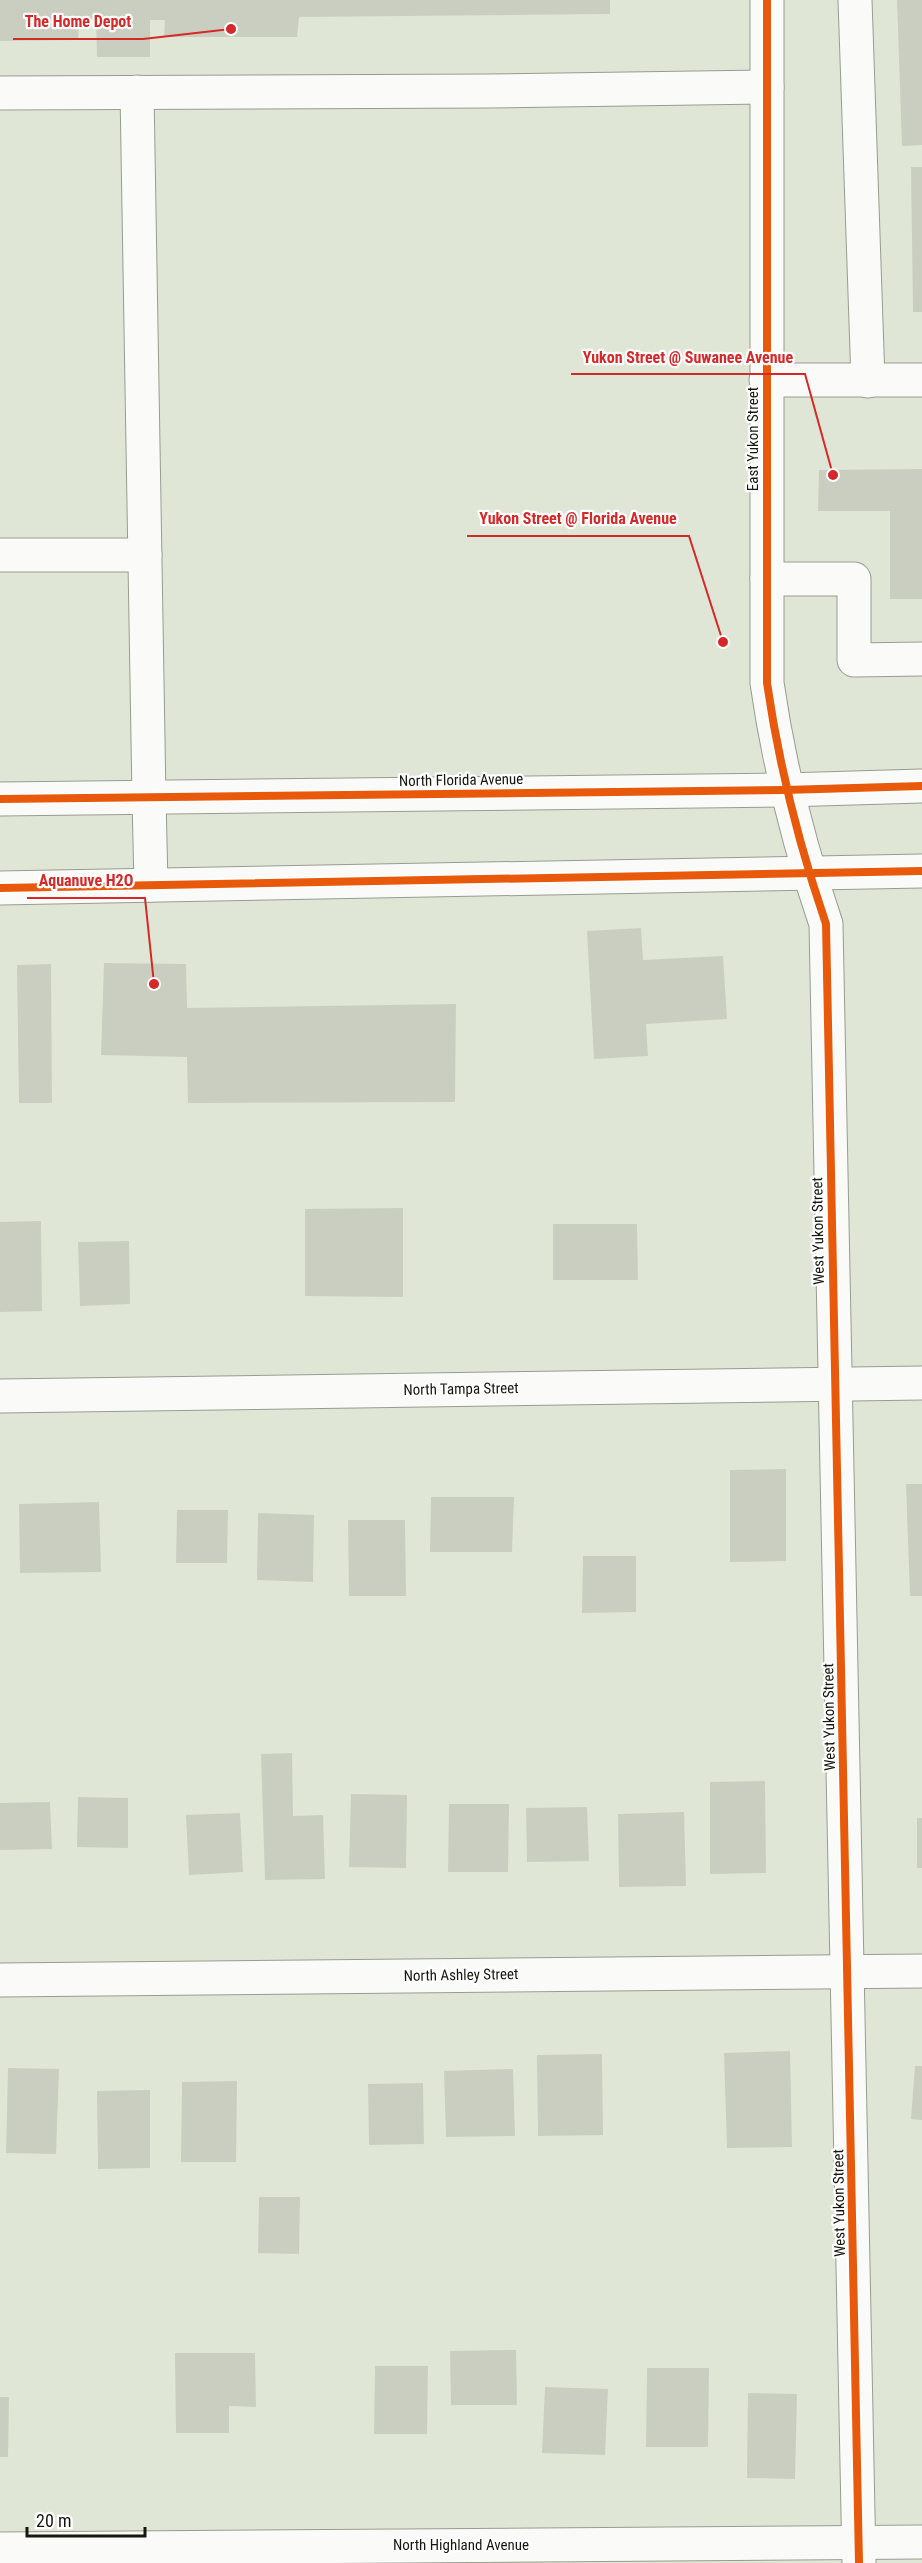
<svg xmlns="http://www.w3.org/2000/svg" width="922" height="2563" viewBox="0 0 922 2563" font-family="'Roboto Condensed',sans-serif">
  <rect width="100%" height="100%" fill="#e0e6d5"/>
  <g fill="#cacec1">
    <path d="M0,0H610V14L299,17L297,37H164L165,20H150V57H97L96,20L79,21L78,40L0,41Z"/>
    <path d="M897,0H922V145L902,146Z"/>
    <path d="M911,167H922V312H913Z"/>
    <path d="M922,469V599H890V511H818L819,470Z"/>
    <path d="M641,928L643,960L723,956L727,1019L646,1024L648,1056L594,1059L587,931Z"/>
    <path d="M104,963L186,964L187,1008L456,1004L455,1102L188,1103L187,1057L101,1055Z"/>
    <path d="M51,964L52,1103H19L17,965Z"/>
    <path d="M403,1208V1297L305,1296V1209Z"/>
    <path d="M41,1221L42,1311L0,1312V1222Z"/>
    <path d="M553,1224H637L638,1280H553Z"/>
    <path d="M129,1241L130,1304L80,1306L78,1242Z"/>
    <path d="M786,1469V1561L730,1562V1470Z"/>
    <path d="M906,1484H922V1596H910Z"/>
    <path d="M431,1497H514L512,1552H430Z"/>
    <path d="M99,1502L101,1572L20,1573L19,1504Z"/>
    <path d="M177,1510H228L227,1563H176Z"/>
    <path d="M258,1513L314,1515L313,1582L257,1580Z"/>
    <path d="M348,1520H405L406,1596H349Z"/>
    <path d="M583,1556H636V1612L582,1613Z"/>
    <path d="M292,1753L293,1816L323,1815L325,1879L265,1880L261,1754Z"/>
    <path d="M765,1781L766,1873L710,1874V1782Z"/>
    <path d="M351,1794L407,1795L406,1868L349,1867Z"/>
    <path d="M78,1797L128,1798V1848L77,1847Z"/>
    <path d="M50,1802L52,1849L0,1850V1803Z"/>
    <path d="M449,1804H509L508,1872H448Z"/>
    <path d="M587,1807L589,1861L527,1862L526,1808Z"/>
    <path d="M684,1812L686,1886L619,1887L618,1814Z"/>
    <path d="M240,1813L243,1872L189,1875L186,1815Z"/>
    <rect x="917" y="1818" width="5" height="50"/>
    <path d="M790,2051L792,2147L727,2148L724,2053Z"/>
    <path d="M602,2054L603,2135L538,2136L537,2055Z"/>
    <path d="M915,2066H922V2120L911,2119Z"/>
    <path d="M8,2068L59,2069L56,2154L6,2153Z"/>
    <path d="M513,2069L515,2136L446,2137L444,2071Z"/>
    <path d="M237,2081L236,2162H181L182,2082Z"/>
    <path d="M423,2083L424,2144L369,2145L368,2084Z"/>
    <path d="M150,2090V2168L98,2169L97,2091Z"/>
    <path d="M259,2197H300L299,2254L258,2253Z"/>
    <path d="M516,2350L517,2405H451L450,2351Z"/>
    <path d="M175,2353H255L256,2407L229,2406V2433H176Z"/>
    <path d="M375,2366H428L427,2434H374Z"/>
    <path d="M647,2368H709L708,2447H646Z"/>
    <path d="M545,2387L608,2389L605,2455L542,2453Z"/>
    <path d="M748,2393L797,2394L795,2479L747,2478Z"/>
    <path d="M0,2397H9L8,2457H0Z"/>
  </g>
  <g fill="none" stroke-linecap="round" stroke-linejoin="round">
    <g stroke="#989c90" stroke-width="35">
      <g id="minor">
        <path d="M767,0V683C779,766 799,845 826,924L859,2563"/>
        <path d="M855,0L868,381"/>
        <path d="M137,92L149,798"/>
        <path d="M0,93L488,91L767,87"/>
        <path d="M766,380H922"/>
        <path d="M0,555H145"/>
        <path d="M767,579H854V660L922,659"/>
        <path d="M0,1396L922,1383"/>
        <path d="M0,1980L922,1971"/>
        <path d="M0,2549L922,2542"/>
      </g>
    </g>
    <g stroke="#989c90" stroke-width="35">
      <g id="major">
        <path d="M149,798L151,885"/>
        <path d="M0,799L785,790L922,786"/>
        <path d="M0,888L922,871"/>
      </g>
    </g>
    <use href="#minor" stroke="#fafbf9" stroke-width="33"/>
    <use href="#major" stroke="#fafbf9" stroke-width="33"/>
    <g stroke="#fff" stroke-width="11">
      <g id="cycleway">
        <path d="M767,0V683C779,766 799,845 826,924L859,2563"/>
        <path d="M0,799L785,790L922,786"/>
        <path d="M0,888L922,871"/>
      </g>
    </g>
    <use href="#cycleway" stroke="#e8590c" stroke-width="8"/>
  </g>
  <g text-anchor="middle" stroke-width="4.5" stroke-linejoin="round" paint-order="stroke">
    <g font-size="15" fill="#15180e" stroke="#fff">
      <text transform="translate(753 439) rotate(-90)" y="5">East Yukon Street</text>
      <text transform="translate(461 780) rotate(-1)" y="5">North Florida Avenue</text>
      <text transform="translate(818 1231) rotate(-91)" y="5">West Yukon Street</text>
      <text transform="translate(461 1389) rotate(-1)" y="5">North Tampa Street</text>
      <text transform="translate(829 1717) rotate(-91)" y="5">West Yukon Street</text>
      <text transform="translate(461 1975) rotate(-1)" y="5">North Ashley Street</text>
      <text transform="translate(839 2203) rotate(-91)" y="5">West Yukon Street</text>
      <text x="461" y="2550">North Highland Avenue</text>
    </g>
  </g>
  <path fill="none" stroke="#d62828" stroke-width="2" d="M231 29L143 39H13M833 475L805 374H571M723 642L689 536H467M154 984L145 898H27"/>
  <g fill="#d62828" stroke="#fff" stroke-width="2">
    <circle cx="231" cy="29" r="6"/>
    <circle cx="833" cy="475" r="6"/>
    <circle cx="723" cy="642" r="6"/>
    <circle cx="154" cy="984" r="6"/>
  </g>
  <g font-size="16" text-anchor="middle" font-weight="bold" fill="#d62828" stroke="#fff" stroke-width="4.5" stroke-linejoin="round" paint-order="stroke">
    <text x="78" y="27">The Home Depot</text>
    <text x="688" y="363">Yukon Street @ Suwanee Avenue</text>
    <text x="578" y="524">Yukon Street @ Florida Avenue</text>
    <text x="86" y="886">Aquanuve H2O</text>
  </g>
  <path d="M27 2527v9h118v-9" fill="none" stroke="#15180e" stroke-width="3"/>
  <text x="36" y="2527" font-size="18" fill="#15180e" stroke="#ffffff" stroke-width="4.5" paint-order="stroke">20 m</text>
</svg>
